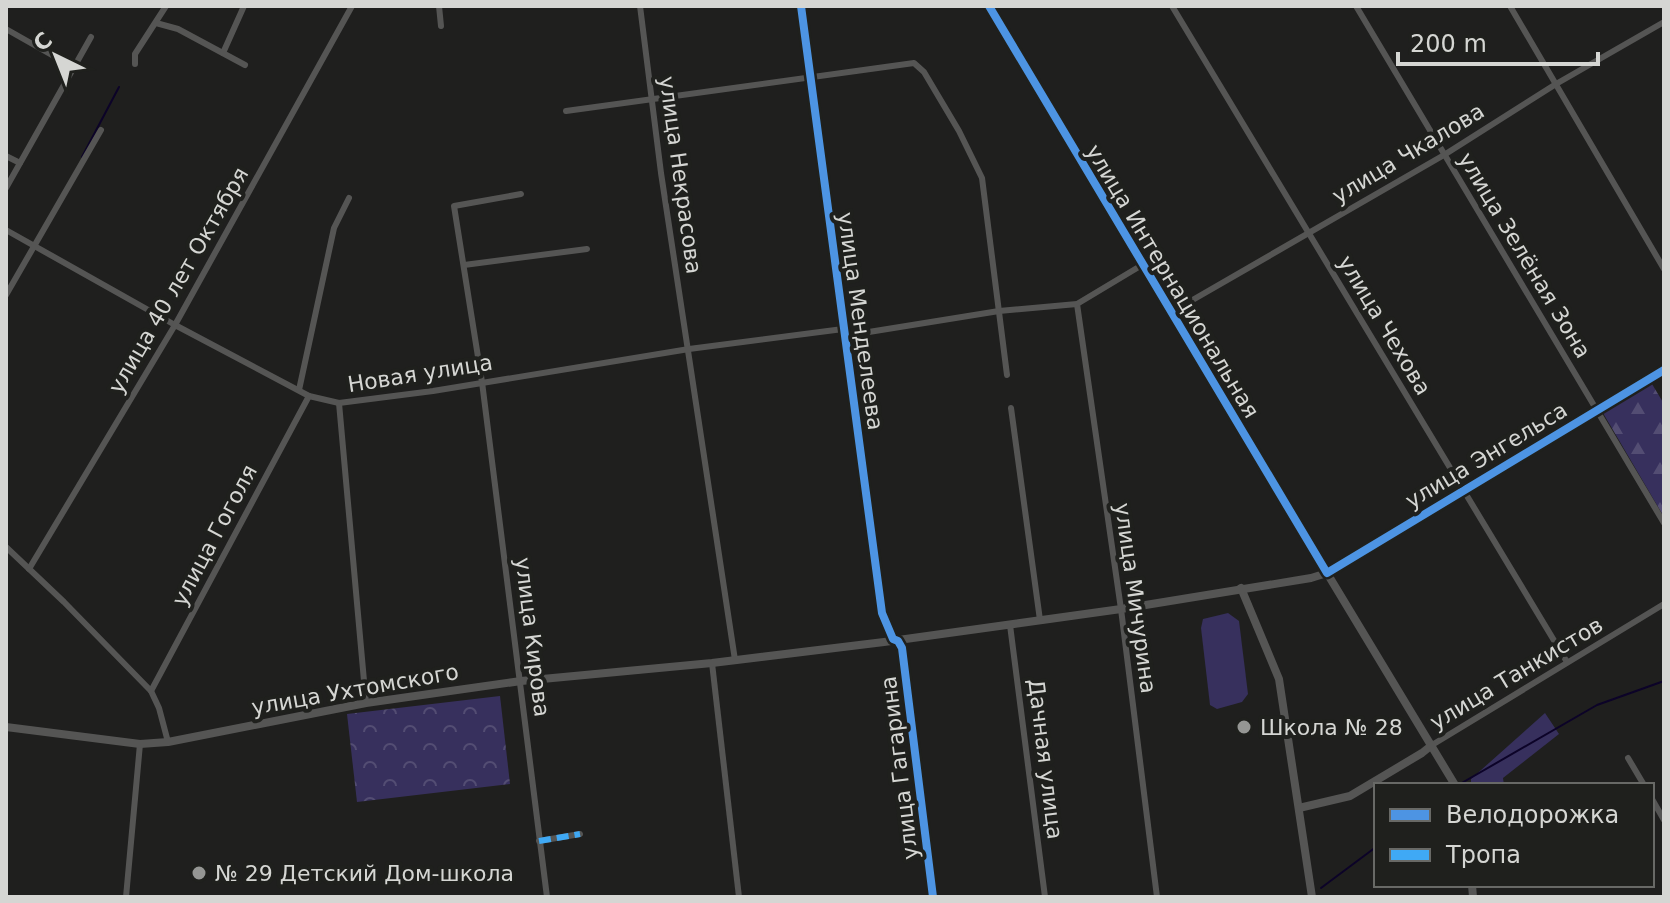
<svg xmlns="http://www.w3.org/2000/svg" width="1670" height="903" viewBox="0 0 1670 903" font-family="'DejaVu Sans',sans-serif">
  <defs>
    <pattern id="forest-firs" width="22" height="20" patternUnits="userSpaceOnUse" patternTransform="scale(2)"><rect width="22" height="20" fill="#37305d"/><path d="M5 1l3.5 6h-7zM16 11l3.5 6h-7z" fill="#534d73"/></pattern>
    <pattern id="park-crowns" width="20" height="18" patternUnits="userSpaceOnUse" patternTransform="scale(2)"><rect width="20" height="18" fill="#37305d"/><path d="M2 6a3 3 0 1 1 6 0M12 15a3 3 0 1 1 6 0" fill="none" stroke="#534d73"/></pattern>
  </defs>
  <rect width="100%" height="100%" fill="#1f1f1e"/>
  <g fill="#37305d">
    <path d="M1228,613L1239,621L1248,694L1242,702L1217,709L1210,705L1201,628L1203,619Z"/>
    <path d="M1545,713L1559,734L1503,778L1504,785H1471V779Z"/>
  </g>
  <path fill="url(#forest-firs)" d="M1652,384L1664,404V517L1603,413Z"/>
  <path fill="url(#park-crowns)" d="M500,696L510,784L357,802L347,714Z"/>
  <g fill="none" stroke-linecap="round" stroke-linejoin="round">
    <g stroke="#0c0328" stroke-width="2">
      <path d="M82,157L119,87"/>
      <path d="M1460,784L1597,705L1664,681"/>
      <path d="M1321,888L1376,847"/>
    </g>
    <g stroke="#555554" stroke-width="6">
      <path d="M439,6L441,26"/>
      <path d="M640,6L661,173L735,660"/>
      <path d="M801,6L882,613L893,639L898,641L902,648L933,897"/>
      <path d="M1172,6L1567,662"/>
      <path d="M1356,6L1664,523"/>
      <path d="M1510,6L1664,269"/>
      <path d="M156,23L178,29L245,65"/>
      <path d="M6,29L73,67"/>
      <path d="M223,53L244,6"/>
      <path d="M135,64V54L166,6"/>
      <path d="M566,111L914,63L924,72L959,131L982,178L1007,375"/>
      <path d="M6,156L20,163"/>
      <path d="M6,188L91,37"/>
      <path d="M521,194L454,206L482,382L547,897"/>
      <path d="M6,230L175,325L309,396L339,403L433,391L689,349L843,329"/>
      <path d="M464,265L587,249"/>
      <path d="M6,295L101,130"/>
      <path d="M1077,304L1121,609L1157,897"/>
      <path d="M1170,313L1444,155L1556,84L1664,22"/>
      <path d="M844,336L999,311L1077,304L1142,265"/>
      <path d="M299,390L334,228L349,198"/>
      <path d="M339,403L366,703"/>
      <path d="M1011,408L1040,620"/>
      <path d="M6,547L64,602L151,691L159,708L168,742"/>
      <path d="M29,569L175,325L352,6"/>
      <path d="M1327,573L1664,370"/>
      <path d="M1010,625L1045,897"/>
      <path d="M712,663L739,897"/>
      <path d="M151,691L309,396"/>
      <path d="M1432,745L1664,604"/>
      <path d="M1628,758L1644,785"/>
      <path d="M1652,799L1664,820"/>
      <path d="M539,841L580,834"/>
      <path d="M126,897L140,744"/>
    </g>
    <g stroke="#555554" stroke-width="8">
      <path d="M989,6L1170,313L1455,785"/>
      <path d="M1241,588L1279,679L1312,897"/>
      <path d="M6,727L140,744L168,742L366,703L521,681L712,663L884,642L1121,609L1311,578L1327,573"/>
      <path d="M1299,808L1350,796L1422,753L1432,745"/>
      <path d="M1472,885L1473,897"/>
    </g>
    <path stroke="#3fa9f5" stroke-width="6" stroke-dasharray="12 6" stroke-linecap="butt" d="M539,841L580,834"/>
    <g stroke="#1f201d" stroke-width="13">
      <g id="cycleway">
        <path d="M801,6L882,613L893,639L898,641L902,648L933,897"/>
        <path d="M989,6L1327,573L1664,370"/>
      </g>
    </g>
    <use href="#cycleway" stroke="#4d94e3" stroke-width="8"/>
  </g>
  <g fill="#959694" stroke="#1f201d" stroke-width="3">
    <circle cx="1244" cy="727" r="8"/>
    <circle cx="199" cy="873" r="8"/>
  </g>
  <g text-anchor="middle" stroke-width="8" stroke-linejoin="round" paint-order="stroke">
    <g font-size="22" fill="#d5d6d3" stroke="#1f201d">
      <text transform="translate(1408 153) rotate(-31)" y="8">улица Чкалова</text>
      <text transform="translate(681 175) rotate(82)" y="8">улица Некрасова</text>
      <text transform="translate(1525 255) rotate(59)" y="8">улица Зелёная Зона</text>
      <text transform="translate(178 280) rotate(-60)" y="8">улица 40 лет Октября</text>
      <text transform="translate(1173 281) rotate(59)" y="8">улица Интернациональная</text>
      <text transform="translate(861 321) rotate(82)" y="8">улица Менделеева</text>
      <text transform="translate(1385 325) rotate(59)" y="8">улица Чехова</text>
      <text transform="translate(420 373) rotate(-9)" y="8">Новая улица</text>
      <text transform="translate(1486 455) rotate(-31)" y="8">улица Энгельса</text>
      <text transform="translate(214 535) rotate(-62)" y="8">улица Гоголя</text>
      <text transform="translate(1136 598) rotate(82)" y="8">улица Мичурина</text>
      <text transform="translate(533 637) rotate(83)" y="8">улица Кирова</text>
      <text transform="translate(1516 673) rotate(-31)" y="8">улица Танкистов</text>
      <text transform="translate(355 689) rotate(-10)" y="8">улица Ухтомского</text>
      <text transform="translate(1046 759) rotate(83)" y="8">Дачная улица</text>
      <text transform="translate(899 768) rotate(-97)" y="8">улица Гагарина</text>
    </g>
    <g font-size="22" fill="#d5d6d3" stroke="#1f201d" text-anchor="start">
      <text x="1260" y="735">Школа № 28</text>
      <text x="215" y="881">№ 29 Детский Дом-школа</text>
    </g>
  </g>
  <rect width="1670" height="903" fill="none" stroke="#d5d6d3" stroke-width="16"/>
  <rect x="1374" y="783" width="280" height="104" fill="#1f201d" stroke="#686966" stroke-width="2"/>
  <rect x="1390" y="809" width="40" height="12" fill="#4d94e3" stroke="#686966" stroke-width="2"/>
  <text x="1446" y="823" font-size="24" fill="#d5d6d3">Велодорожка</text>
  <rect x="1390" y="849" width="40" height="12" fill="#3fa9f5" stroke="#686966" stroke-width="2"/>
  <text x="1446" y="863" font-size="24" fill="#d5d6d3">Тропа</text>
  <g transform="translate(56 56) rotate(317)" stroke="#1f201d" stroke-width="6" paint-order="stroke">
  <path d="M0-6L14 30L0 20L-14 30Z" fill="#d5d6d3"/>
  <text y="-12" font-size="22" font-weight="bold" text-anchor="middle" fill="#d5d6d3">С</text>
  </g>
  <path d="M1398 52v12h200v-12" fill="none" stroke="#d5d6d3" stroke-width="4"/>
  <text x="1410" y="52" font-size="24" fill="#d5d6d3" stroke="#1f201d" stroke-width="6" paint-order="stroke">200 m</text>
</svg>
